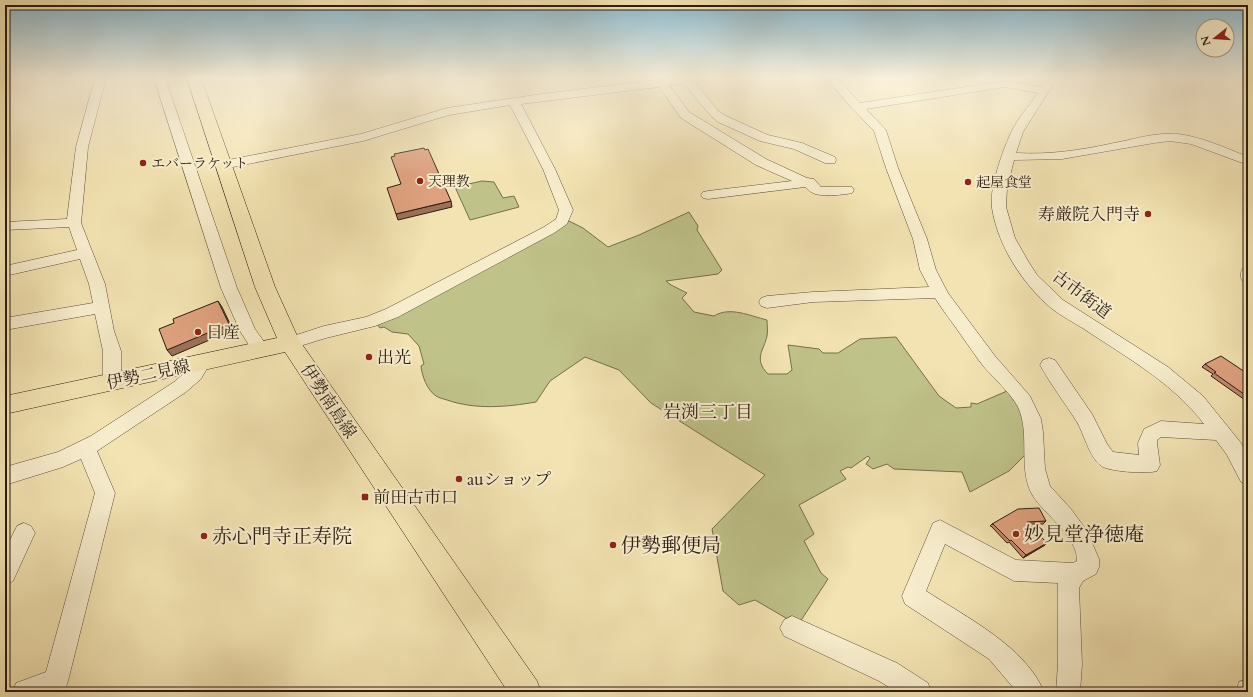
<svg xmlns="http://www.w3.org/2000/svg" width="1253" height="697" viewBox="0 0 1253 697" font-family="Cardo,'Noto Serif JP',serif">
  <rect width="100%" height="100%" fill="#f3e3b2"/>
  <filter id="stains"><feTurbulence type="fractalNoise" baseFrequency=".005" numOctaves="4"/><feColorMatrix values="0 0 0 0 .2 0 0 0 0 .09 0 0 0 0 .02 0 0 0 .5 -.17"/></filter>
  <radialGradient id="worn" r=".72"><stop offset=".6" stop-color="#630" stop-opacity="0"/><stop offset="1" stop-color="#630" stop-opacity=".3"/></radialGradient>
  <g fill="#bfc289" stroke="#756f4d">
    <path d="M482,181L494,182L503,198L514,196L519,207L470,220L455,187Z"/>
    <path d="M689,212L698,226L697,230L722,270L718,274L666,281L671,285L687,293L682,298L694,312L714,316C730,306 750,316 767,320C767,325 768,331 767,336C764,350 753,359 768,374H787L792,370L788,345L819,349L823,353H838L860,339L896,337L939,396L956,408L971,407V403L977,404L1007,391L1028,420L1027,453L1009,471L970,492L962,472L894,469L887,464L873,469L866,464L870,458L868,456L851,468L848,467L840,471L846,479L799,505L814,534L804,541L821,573L828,579L798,625L755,600L739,605L723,591L712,529L765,475L651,403L619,370L585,357L550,381L536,402C507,407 476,410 447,400C444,399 439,398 436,396C427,390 422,376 421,366L424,364L419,346L408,334L392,332L384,327L380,328L376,323L565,225L569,221L583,228L608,247L639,235Z"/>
  </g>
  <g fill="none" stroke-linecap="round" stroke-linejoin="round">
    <g stroke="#5d4e39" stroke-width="1">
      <g id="minor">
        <path d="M5,78H13L12,80L5,81Z"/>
        <path d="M95,78H106L88,147L81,223L105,284L114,331L121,351V381L118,386L112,388L106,386L103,381V351L95,314L5,330V318L93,303L89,284L80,259L5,276V266L77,250L69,227L5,230V222L67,219L76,147Z"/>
        <path d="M154,78H165L237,288L255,329L269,349L266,353L260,355L254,353L240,331L221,288Z"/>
        <path d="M674,78H708L707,80L695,82L718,111L726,116L768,135L802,143L835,157L836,160L835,163H825L794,149L760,141L718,122L710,115L684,84L669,85L689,112L766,159L807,178L814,179L821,187H852L854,190L852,193C844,195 819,197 813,193C810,192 808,189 805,187L708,199L703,198L701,195L703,192L708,191L792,181L756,165L681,118L659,87L521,104L555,169L573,210L567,224L554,233L398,317L375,326L326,338L290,349L284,347L282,343L284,339L324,326L366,317L386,309L544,227L556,219L559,210L543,169L510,105L449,115L363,141L223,169L218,168L217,165L218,162L361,134L447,108L542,94Z"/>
        <path d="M826,78H837L860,103L1005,81L1042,87L1046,78H1057L1023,132L1016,153C1049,155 1082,150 1114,143C1135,139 1156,132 1178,134C1202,137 1226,148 1248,157V165L1191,144L1170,141L1154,143L1062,159L1014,160L1007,188L1006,207L1015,238L1028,261L1037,275L1063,300L1168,367L1203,396L1241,443L1248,457V485L1241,482L1227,455L1216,440L1161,437L1157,440V443L1160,465L1157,471C1148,474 1107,472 1100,465C1089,456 1084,434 1077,422C1065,403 1051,385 1040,365L1043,360L1049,358L1055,360L1092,414L1107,444L1113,452L1139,455L1138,443L1144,429L1161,421L1204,424C1173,383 1126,357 1084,329C1073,322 1061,316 1051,308C1022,283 998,246 992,208C989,189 1003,149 1011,133C1017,119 1029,106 1038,93L1005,87L866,109L886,130L898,168L927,239L936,270L948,293L995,356L1030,396L1041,419L1043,432L1045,469L1050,486L1071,509L1087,531L1099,559V567L1096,574L1083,581L1079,588L1082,664L1080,692H1056L1058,664V583L1014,581L945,544L926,591C966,617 1026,647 1044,692H1017L989,659L905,604L902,596L933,523L940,520L1016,560L1073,563L1077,561C1078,537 1045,515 1033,496C1017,470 1031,435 1018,407C1012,395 994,378 984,367C976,357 969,346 961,335C953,323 943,311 935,298L813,302L767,308L761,306L759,302L761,298L767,296L813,292L929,287L920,270L913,239L886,168L874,131L849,105Z"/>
        <path d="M1248,267V283L1243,282C1240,277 1240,273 1243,268Z"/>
        <path d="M201,356L207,358L210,363L201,379L186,392L97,451L115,493L68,681L65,690L59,692H13L16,683L46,672L95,493L81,459L63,467L5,485V467L58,452L91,436L174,382L189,369L195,358Z"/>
        <path d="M24,523L31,526L35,533L13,581L5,585V550L17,526Z"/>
        <path d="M792,616L897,663L928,683L931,692H897L879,681L784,636L780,628L784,620Z"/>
        <path d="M1248,679V692H1236L1239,682Z"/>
      </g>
    </g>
    <g stroke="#2b1c11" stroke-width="1">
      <path id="major" d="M187,78H201L275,287L299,340L537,681L541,692H508L285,352L5,414V396L277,338L255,287Z"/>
    </g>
    <use href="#minor" fill="#f7edcd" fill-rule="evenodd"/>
    <use href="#major" fill="#f3e3b2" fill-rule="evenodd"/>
  </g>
  <g fill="#c08a6d" stroke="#2b1c11">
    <path d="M1205,364L1248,374V402L1211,376L1213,374L1202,367Z"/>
    <path d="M1046,521L1043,524H1029L1045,545L1023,558L1009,542L1007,543L991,526H990L992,524Z"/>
  </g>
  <g fill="#9c7159" stroke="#2b1c11">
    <path d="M451,201L452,207L398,220L396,214Z"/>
    <path d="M218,301L222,307L233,330L172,356L167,350Z"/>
    <path d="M1047,543L1045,545L1023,558L1026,555Z"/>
  </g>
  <g fill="#dfa17f" stroke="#2b1c11">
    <path d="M424,148L425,150L428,149L451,201L396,214L387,188L401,184L391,157L395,156L394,154Z"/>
    <path d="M218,301L229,324L167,350L159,329L174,323L173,319Z"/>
    <path d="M1221,356L1248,374V397L1214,373L1216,372L1205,364Z"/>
    <path d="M1039,508L1046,521L1027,522L1047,543L1026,555L1011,540L1010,541L993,524H992L1018,509Z"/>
  </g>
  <linearGradient id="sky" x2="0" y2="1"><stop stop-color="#8ab8ce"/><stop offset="0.44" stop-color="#faf2dc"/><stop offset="1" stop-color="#faf2dc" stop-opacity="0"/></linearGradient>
  <rect width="1253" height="176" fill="url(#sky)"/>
  <g fill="#8f2418" stroke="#f7edcd" stroke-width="1.5">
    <circle cx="143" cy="163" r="4"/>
    <circle cx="420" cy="181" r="4"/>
    <circle cx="968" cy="182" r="4"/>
    <circle cx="1148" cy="214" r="4"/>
    <circle cx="198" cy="332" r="4"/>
    <circle cx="369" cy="357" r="4"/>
    <circle cx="459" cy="479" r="4"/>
    <rect x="361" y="493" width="8" height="8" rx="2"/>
    <circle cx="1016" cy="534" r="4"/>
    <circle cx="204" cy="536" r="4"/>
    <circle cx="613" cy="545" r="4"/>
  </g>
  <g text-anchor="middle" stroke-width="4" stroke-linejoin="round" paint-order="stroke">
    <g font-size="14" fill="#2b1c11" stroke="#f7edcd" text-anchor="start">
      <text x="151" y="168">エバーラケット</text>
      <text x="428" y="186">天理教</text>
      <text x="976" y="187">起屋食堂</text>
    </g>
    <g font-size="17" fill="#2b1c11" stroke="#f7edcd" text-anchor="start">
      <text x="1140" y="220" text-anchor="end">寿厳院入門寺</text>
      <text x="206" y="338">日産</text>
      <text x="377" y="363">出光</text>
      <text x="467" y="485">auショップ</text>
      <text x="373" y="503">前田古市口</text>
    </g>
    <g font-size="17" fill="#2b1c11" stroke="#f7edcd">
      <text transform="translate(1082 294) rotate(37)" y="6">古市街道</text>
      <text transform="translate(148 374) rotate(-12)" y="6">伊勢二見線</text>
      <text transform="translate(329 401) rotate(56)" y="6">伊勢南島線</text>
    </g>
    <g font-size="18" fill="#2b1c11" stroke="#f7edcd">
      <text x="708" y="418">岩渕三丁目</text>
    </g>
    <g font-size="20" fill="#2b1c11" stroke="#f7edcd" text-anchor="start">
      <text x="1024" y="541">妙見堂浄徳庵</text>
      <text x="212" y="543">赤心門寺正寿院</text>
      <text x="621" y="552">伊勢郵便局</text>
    </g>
  </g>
  <rect width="1253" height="697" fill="none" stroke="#f3e3b2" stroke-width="20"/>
  <rect x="6" y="6" width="1241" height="685" fill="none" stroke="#2b1c11" stroke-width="2"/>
  <rect x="10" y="10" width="1233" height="677" fill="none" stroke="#2b1c11"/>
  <g transform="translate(1215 38) rotate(253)"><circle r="19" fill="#f7edcd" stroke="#a59982"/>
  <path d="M0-3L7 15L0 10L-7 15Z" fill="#8f2418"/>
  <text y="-6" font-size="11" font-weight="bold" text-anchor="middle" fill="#2b1c11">N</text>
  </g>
  <rect width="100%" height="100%" filter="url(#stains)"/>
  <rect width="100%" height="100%" fill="url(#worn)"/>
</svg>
